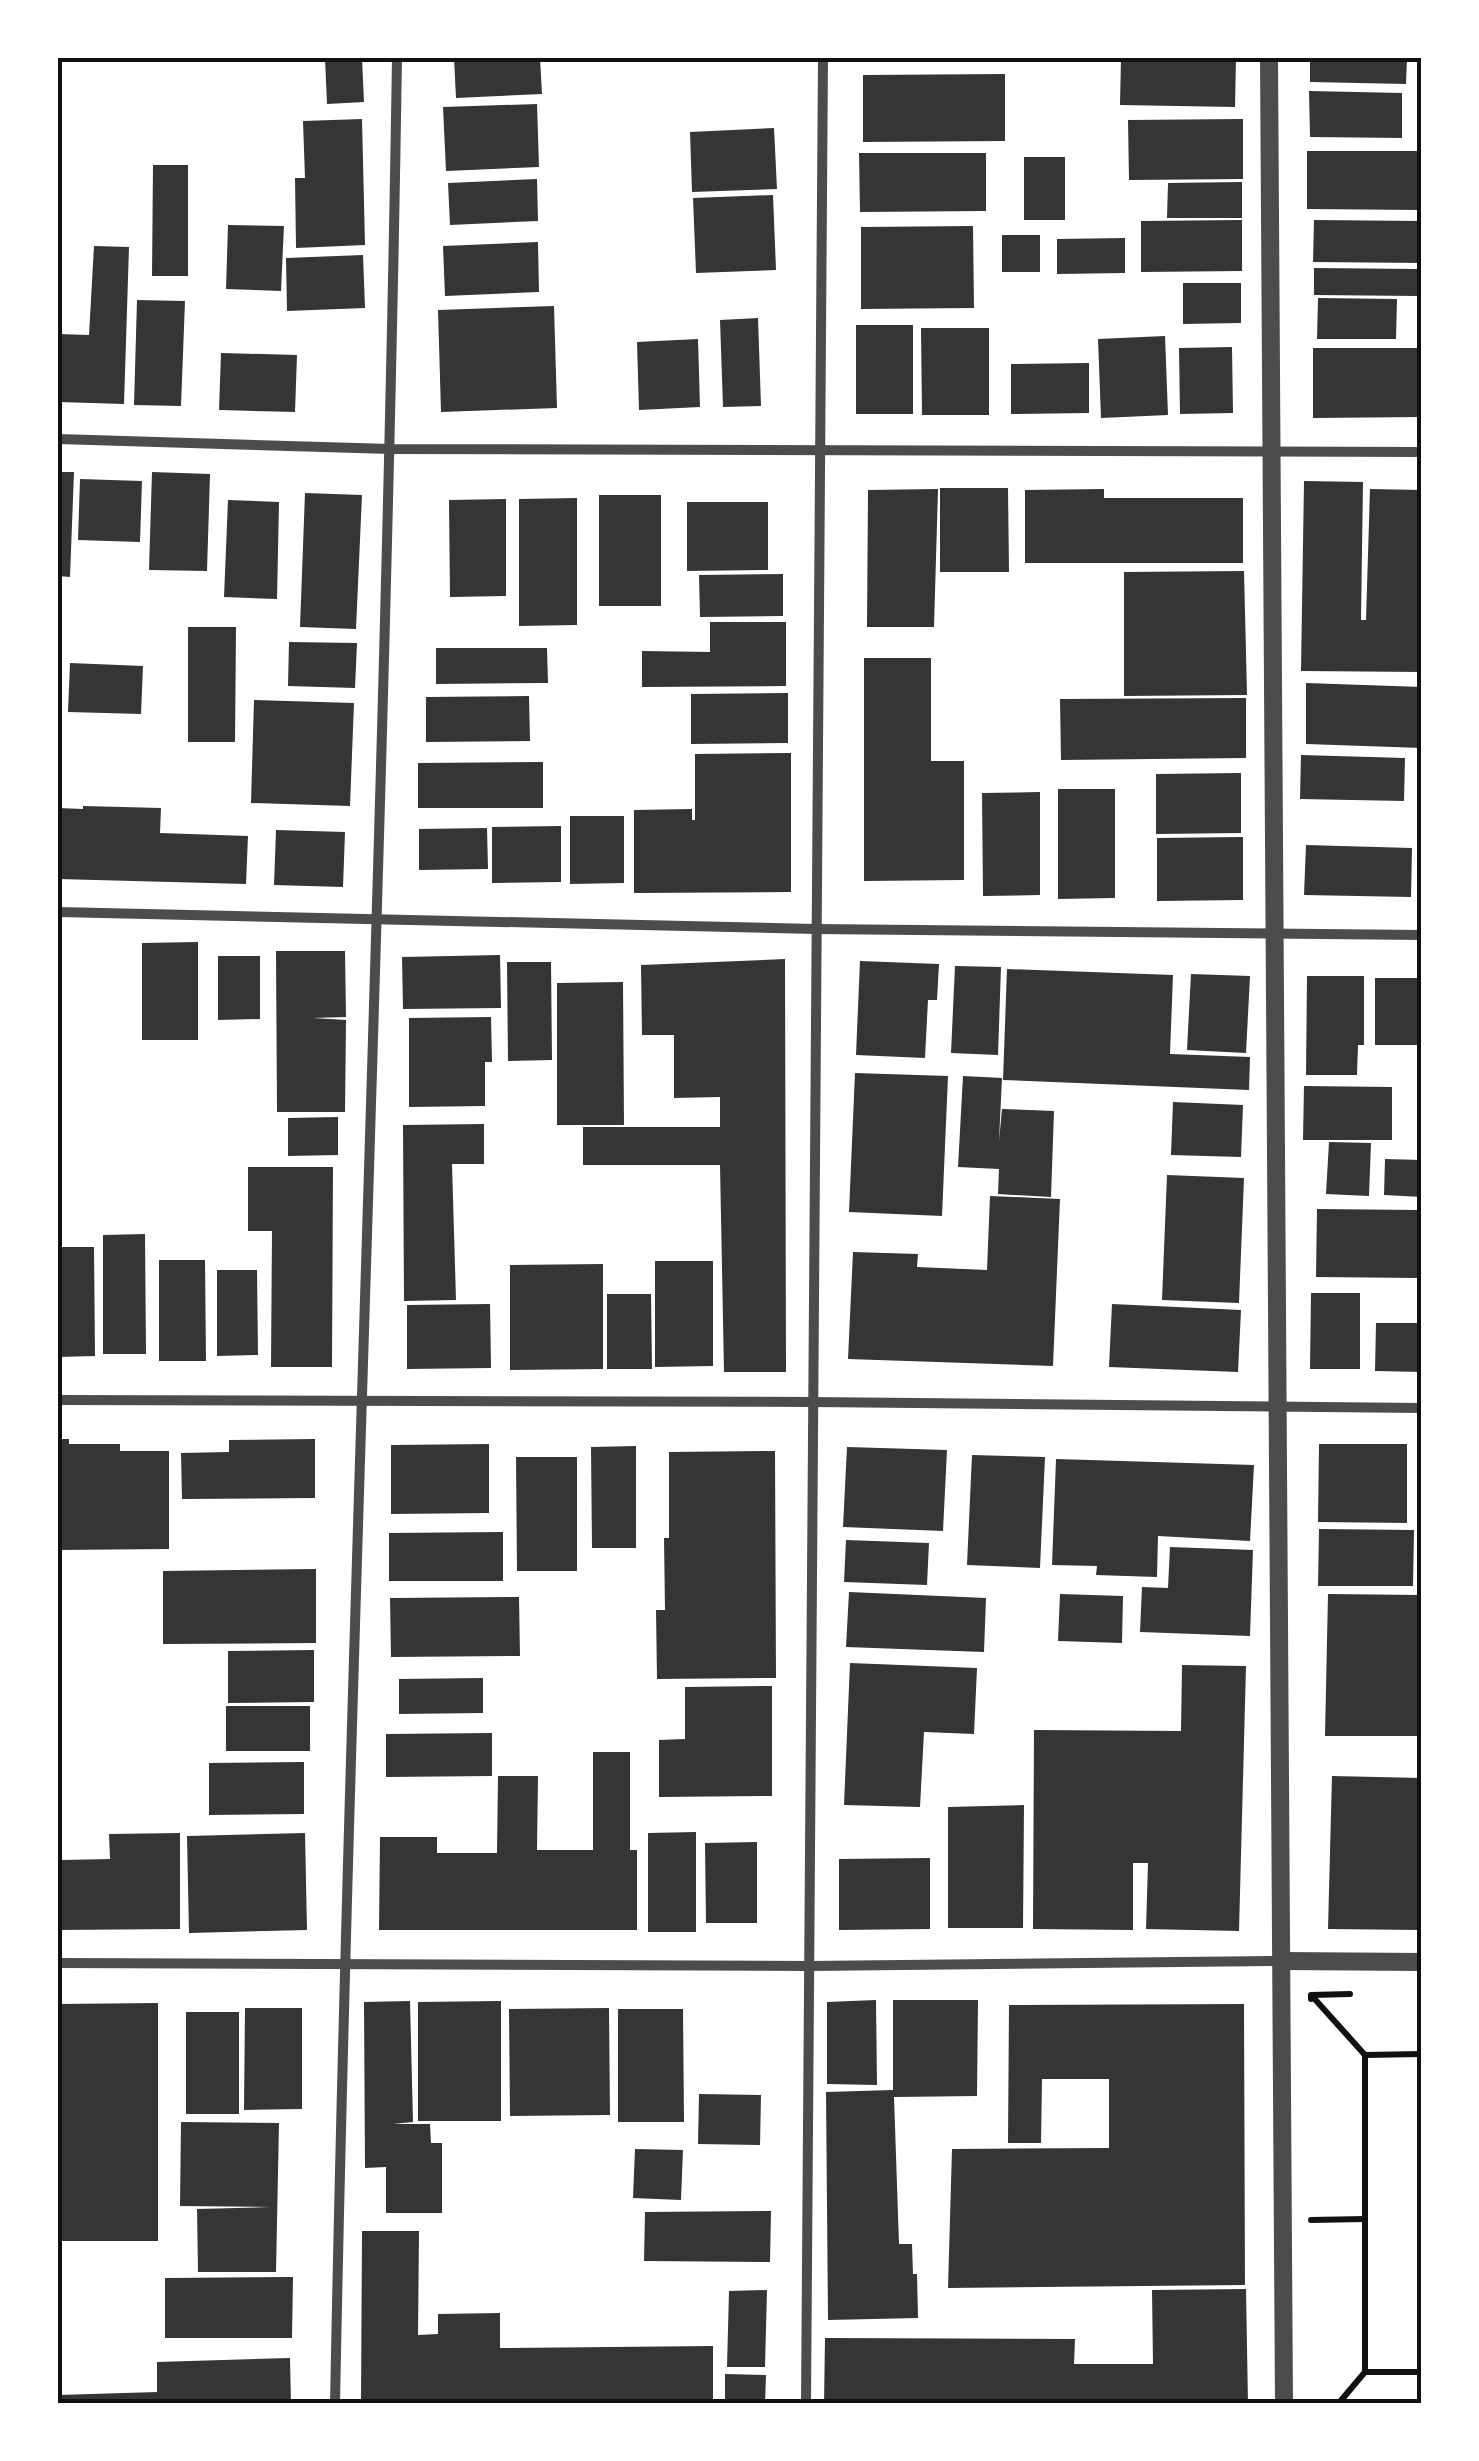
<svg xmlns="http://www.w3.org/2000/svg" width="1479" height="2461" viewBox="0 0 1479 2461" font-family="'Varela Round',sans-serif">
  <rect width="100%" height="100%" fill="#fff"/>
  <g fill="#353535">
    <path d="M325,58H362L364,102L327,104Z"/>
    <path d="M454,58H540L542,94L456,98Z"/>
    <path d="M1121,58H1236L1235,107L1120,105Z"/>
    <path d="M1310,58H1407L1406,84L1310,82Z"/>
    <path d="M1005,74V141L863,142V75Z"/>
    <path d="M1309,91L1402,93V138L1310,137Z"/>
    <path d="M537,104L539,167L446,171L443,107Z"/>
    <path d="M362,119L365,245L296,248L295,178H305L303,121Z"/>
    <path d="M1243,119V179L1129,180L1128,120Z"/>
    <path d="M774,128L777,189L692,192L690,132Z"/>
    <path d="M1307,151H1420V210L1307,209Z"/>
    <path d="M859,153H986V211L860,212Z"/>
    <rect x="1024" y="157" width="41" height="63"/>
    <path d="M153,165H188V276H152Z"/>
    <path d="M537,179L538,221L450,225L448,183Z"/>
    <path d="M1242,182V218H1167L1168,183Z"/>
    <path d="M773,195L776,270L696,273L693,198Z"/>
    <path d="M1242,220V271L1141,272V221Z"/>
    <path d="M1314,220L1422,221V263L1313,262Z"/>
    <path d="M228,225L284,226L281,291L226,289Z"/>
    <path d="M973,226L974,308L861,309V227Z"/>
    <rect x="1002" y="235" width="38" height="37"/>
    <path d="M1125,238V273L1057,274V239Z"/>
    <path d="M538,242L539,292L445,296L443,246Z"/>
    <path d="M94,246L129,247L124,404L58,402V334L89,335Z"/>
    <path d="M363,255L365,308L287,311L286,258Z"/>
    <path d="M1314,268L1418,269L1417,296L1314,295Z"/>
    <path d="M1183,283H1241V323L1183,324Z"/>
    <path d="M1318,298L1397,299L1396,339H1317Z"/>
    <path d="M137,300L185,301L181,406L134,405Z"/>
    <path d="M554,306L557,408L441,412L438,310Z"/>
    <path d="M758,318L761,406L723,407L720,320Z"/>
    <rect x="856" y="325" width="57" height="89"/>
    <path d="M921,328H989V415H922Z"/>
    <path d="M1165,336L1168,415L1101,418L1098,339Z"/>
    <path d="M698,339L700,407L639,410L637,342Z"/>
    <path d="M1232,347L1233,413L1180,414L1179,348Z"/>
    <path d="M1313,348H1422V417L1313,418Z"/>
    <path d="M221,353L297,355L295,412L219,410Z"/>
    <path d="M1089,363V413L1011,414V364Z"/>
    <path d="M58,472H74L70,577L58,576Z"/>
    <path d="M152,472L210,474L207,571L149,570Z"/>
    <path d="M80,479L142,481L140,542L78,540Z"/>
    <path d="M1304,481L1363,482L1361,620H1366L1370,489L1422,490V672L1301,671Z"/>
    <path d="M940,488H1008L1009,572H940Z"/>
    <path d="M938,489L934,627H867L868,490Z"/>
    <path d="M1104,489V498H1243V563H1025V490Z"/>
    <path d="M305,493L362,495L356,629L300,627Z"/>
    <rect x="599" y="495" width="62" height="111"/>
    <path d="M577,498V625L519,626V499Z"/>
    <path d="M506,499V596L450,597L449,500Z"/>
    <path d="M228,500L279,502L277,599L224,597Z"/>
    <path d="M687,502H768V570L687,571Z"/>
    <path d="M1244,571L1247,695L1124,696V572Z"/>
    <path d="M783,574V616L700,617L699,575Z"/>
    <path d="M710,622H786V686L642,687V651L710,652Z"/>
    <path d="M188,627H236L235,742H188Z"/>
    <path d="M289,642L357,643L355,688L288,686Z"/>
    <path d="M436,648H547L548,683L436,684Z"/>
    <path d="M864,658H931V761H964V880L864,881Z"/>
    <path d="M70,663L143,666L141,714L68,712Z"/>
    <path d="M1306,683L1422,687V748L1306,744Z"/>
    <path d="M788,693V743L691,744V694Z"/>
    <path d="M529,696L530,741L426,742V697Z"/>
    <path d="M1246,698V758L1061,760L1060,699Z"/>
    <path d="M254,700L354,703L350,806L251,803Z"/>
    <path d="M791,753V892L634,893V810L692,809V820H695V754Z"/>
    <path d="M1301,755L1405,758L1404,801L1300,799Z"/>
    <path d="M543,762V808H418V763Z"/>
    <path d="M1241,773V833L1156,834V774Z"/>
    <path d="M1058,789H1115V898L1058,899Z"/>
    <path d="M1040,792V895L983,896L982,793Z"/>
    <path d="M83,806L161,808L160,833L248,836L246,884L58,879V808L83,809Z"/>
    <path d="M570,816H624V883L570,884Z"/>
    <path d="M561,826V882L492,883V827Z"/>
    <path d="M487,828L488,869L419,870V829Z"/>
    <path d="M276,830L345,832L343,887L274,885Z"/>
    <path d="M1243,837V900L1157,901V838Z"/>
    <path d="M1306,845L1412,848L1411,897L1304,895Z"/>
    <path d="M198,942V1040H142V943Z"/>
    <path d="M276,951H345L346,1017L313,1018L346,1020L345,1112H277Z"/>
    <path d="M500,955L501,1008L403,1009L402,957Z"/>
    <path d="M218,956H260V1019L218,1020Z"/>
    <path d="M785,959L786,1372H724L720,1165H583V1127H720V1097L674,1098V1035H642L641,965Z"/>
    <path d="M860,961L939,964L937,1000H928L925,1058L856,1055Z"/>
    <path d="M507,962H551L552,1060L508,1061Z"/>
    <path d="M955,966L1001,967L998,1055L951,1053Z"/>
    <path d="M1007,969L1173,975L1170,1054L1250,1057L1249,1090L1003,1080Z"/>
    <path d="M1191,974L1250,976L1246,1053L1187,1050Z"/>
    <path d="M1307,976H1364V1045H1358L1357,1075H1306Z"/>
    <rect x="1375" y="978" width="47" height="67"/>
    <path d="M623,982L624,1125H557V983Z"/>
    <path d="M491,1017L492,1062H485V1106L409,1107V1018Z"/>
    <path d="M855,1073L948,1076L942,1216L849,1212Z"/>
    <path d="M963,1076L1002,1078L999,1141L1002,1109L1054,1111L1051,1197L998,1194L999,1169L958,1167Z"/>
    <path d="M1304,1086L1392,1087V1140H1303Z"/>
    <path d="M1173,1102L1243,1105L1241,1157L1171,1155Z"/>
    <path d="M338,1117V1155L288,1156V1118Z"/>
    <path d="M484,1124V1164H452L456,1300L404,1301L403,1125Z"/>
    <path d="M1329,1142L1371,1143L1369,1196L1326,1194Z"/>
    <path d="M1385,1159L1422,1160V1197L1384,1195Z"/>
    <path d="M248,1167H333L332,1367H271L272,1231H248Z"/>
    <path d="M1167,1175L1244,1178L1239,1303L1162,1300Z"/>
    <path d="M990,1196L1060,1199L1053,1366L848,1359L853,1252L918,1254L917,1267L987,1270Z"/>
    <path d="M1317,1209L1419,1210L1418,1278L1316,1277Z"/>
    <path d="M145,1234L146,1354H103V1235Z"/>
    <path d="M58,1247H94L95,1356L58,1357Z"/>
    <path d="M159,1260H205L206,1361H159Z"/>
    <path d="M655,1261H713V1366L655,1367Z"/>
    <path d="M603,1264V1369L510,1370V1265Z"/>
    <path d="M217,1270H257L258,1355L217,1356Z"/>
    <path d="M1311,1293H1360V1369H1310Z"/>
    <path d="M607,1294H651L652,1369H607Z"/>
    <path d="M490,1304L491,1368L407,1369V1305Z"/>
    <path d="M1112,1304L1241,1310L1238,1372L1109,1367Z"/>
    <path d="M1376,1323H1422V1372L1375,1371Z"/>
    <path d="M58,1439H69V1444H120V1451H169V1549L58,1550Z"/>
    <path d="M315,1439V1498L182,1499L181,1453L229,1452V1440Z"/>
    <path d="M489,1444V1513L391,1514V1445Z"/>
    <path d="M1319,1444H1407V1523L1318,1522Z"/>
    <path d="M636,1446V1548H592L591,1447Z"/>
    <path d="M847,1447L947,1450L943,1531L843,1527Z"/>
    <path d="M775,1451L776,1678L657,1679L656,1610H665L664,1538H669V1452Z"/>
    <path d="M972,1455L1045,1457L1040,1568L967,1565Z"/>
    <path d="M516,1457H577V1571H517Z"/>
    <path d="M1056,1459L1254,1465L1250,1541L1158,1536L1157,1577L1096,1575L1097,1566L1052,1565Z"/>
    <path d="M1319,1529L1414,1530L1413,1586H1318Z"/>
    <path d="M503,1532V1581H389V1533Z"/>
    <path d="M846,1540L929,1543L927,1585L844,1582Z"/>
    <path d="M1170,1547L1253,1550L1250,1636L1140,1632L1142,1587L1168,1588Z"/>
    <path d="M316,1569V1643L163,1644V1571Z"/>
    <path d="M849,1592L986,1598L984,1652L846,1647Z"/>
    <path d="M1060,1594L1123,1596L1122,1643L1058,1641Z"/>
    <path d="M1328,1594L1422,1595V1736H1325Z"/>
    <path d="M519,1597L520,1656L391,1657L390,1598Z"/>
    <path d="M314,1650V1702L228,1703V1651Z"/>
    <path d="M850,1663L977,1668L974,1734L924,1732L920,1807L844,1805Z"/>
    <path d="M1182,1665L1246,1666L1239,1931L1146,1929L1148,1863H1133V1930L1033,1929L1034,1730L1181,1731Z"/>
    <path d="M483,1678V1713L399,1714V1679Z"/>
    <path d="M772,1686V1796L659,1797V1740L685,1739V1687Z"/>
    <rect x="226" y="1706" width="84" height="45"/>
    <path d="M492,1733V1776L386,1777V1734Z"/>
    <path d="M593,1752H630V1850H637V1930H379L380,1837H437V1853H497L498,1776H538L537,1850H593Z"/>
    <path d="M304,1762V1814L209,1815V1763Z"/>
    <path d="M1332,1776L1422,1778V1930L1328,1929Z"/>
    <path d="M1024,1805L1023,1928H948V1807Z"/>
    <path d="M62,1822V1860L110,1859L109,1834L180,1833V1929L58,1930V1823Z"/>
    <path d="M696,1832V1932H648V1833Z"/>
    <path d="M305,1833L307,1930L189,1933L187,1836Z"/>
    <path d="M757,1842V1923H706L705,1843Z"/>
    <path d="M930,1858V1929L839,1930V1859Z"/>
    <path d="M876,2000L877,2085L827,2084V2002Z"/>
    <path d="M893,2000H978L977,2096L894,2097L899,2244H912L913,2274H917L918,2318L828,2320L826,2092L893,2090Z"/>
    <path d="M410,2001L413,2122L393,2124H430L431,2143H442V2213H386V2167L365,2168L364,2002Z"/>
    <path d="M501,2001V2121H418V2002Z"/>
    <path d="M158,2003V2241H58V2004Z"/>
    <path d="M1244,2004L1245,2285L948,2288L952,2149L1109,2148V2079H1042L1041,2143H1008L1009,2005Z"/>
    <path d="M245,2008H302V2109L244,2110Z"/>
    <path d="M609,2008L610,2115L510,2116L509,2009Z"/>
    <path d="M618,2009H683L684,2122H618Z"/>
    <rect x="186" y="2012" width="53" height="102"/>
    <path d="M699,2094L761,2095L760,2145L698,2144Z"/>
    <path d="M181,2122L279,2123L276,2272H198L197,2209L271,2207L180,2206Z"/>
    <path d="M635,2149L683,2150L681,2200L633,2198Z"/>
    <path d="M771,2211L770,2262L644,2261L645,2212Z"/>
    <path d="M362,2231H419L418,2335L438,2334V2314L500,2313V2348L713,2346V2404H361Z"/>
    <path d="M293,2277L292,2338H165V2278Z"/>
    <path d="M1246,2289L1248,2404H824L825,2338L1075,2339L1074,2364H1153L1152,2290Z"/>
    <path d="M767,2290L765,2367H727L729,2291Z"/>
    <path d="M290,2358L291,2404H58V2395L157,2392V2362Z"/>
    <path d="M725,2374L766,2375L765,2404H725Z"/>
  </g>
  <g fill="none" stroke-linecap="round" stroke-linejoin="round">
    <g stroke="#111" stroke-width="6">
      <path d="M1312,1996L1365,2055"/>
      <path d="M1311,1999V1995L1350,1994"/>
      <path d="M1311,2220L1365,2219"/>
      <path d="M1365,2372H1422"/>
      <path d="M1338,2404L1365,2372V2055L1422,2054"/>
    </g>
    <g stroke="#4c4c4c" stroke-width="10">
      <path d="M58,439L391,449L1422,452"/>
      <path d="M58,912L816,929L1422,935"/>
      <path d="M58,1400L812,1402L1422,1408"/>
      <path d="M58,1963L809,1966L1281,1961"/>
      <path d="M335,2404C350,1621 385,840 397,58"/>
      <path d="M806,2404L823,58"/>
    </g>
    <g stroke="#4c4c4c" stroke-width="18">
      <path d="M1269,58L1284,2404"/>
      <path d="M1281,1961L1422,1962"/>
    </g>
  </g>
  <rect width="1479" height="2461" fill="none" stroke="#ffffff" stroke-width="120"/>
  <rect x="60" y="60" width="1359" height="2341" fill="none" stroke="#111" stroke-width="4"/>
</svg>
